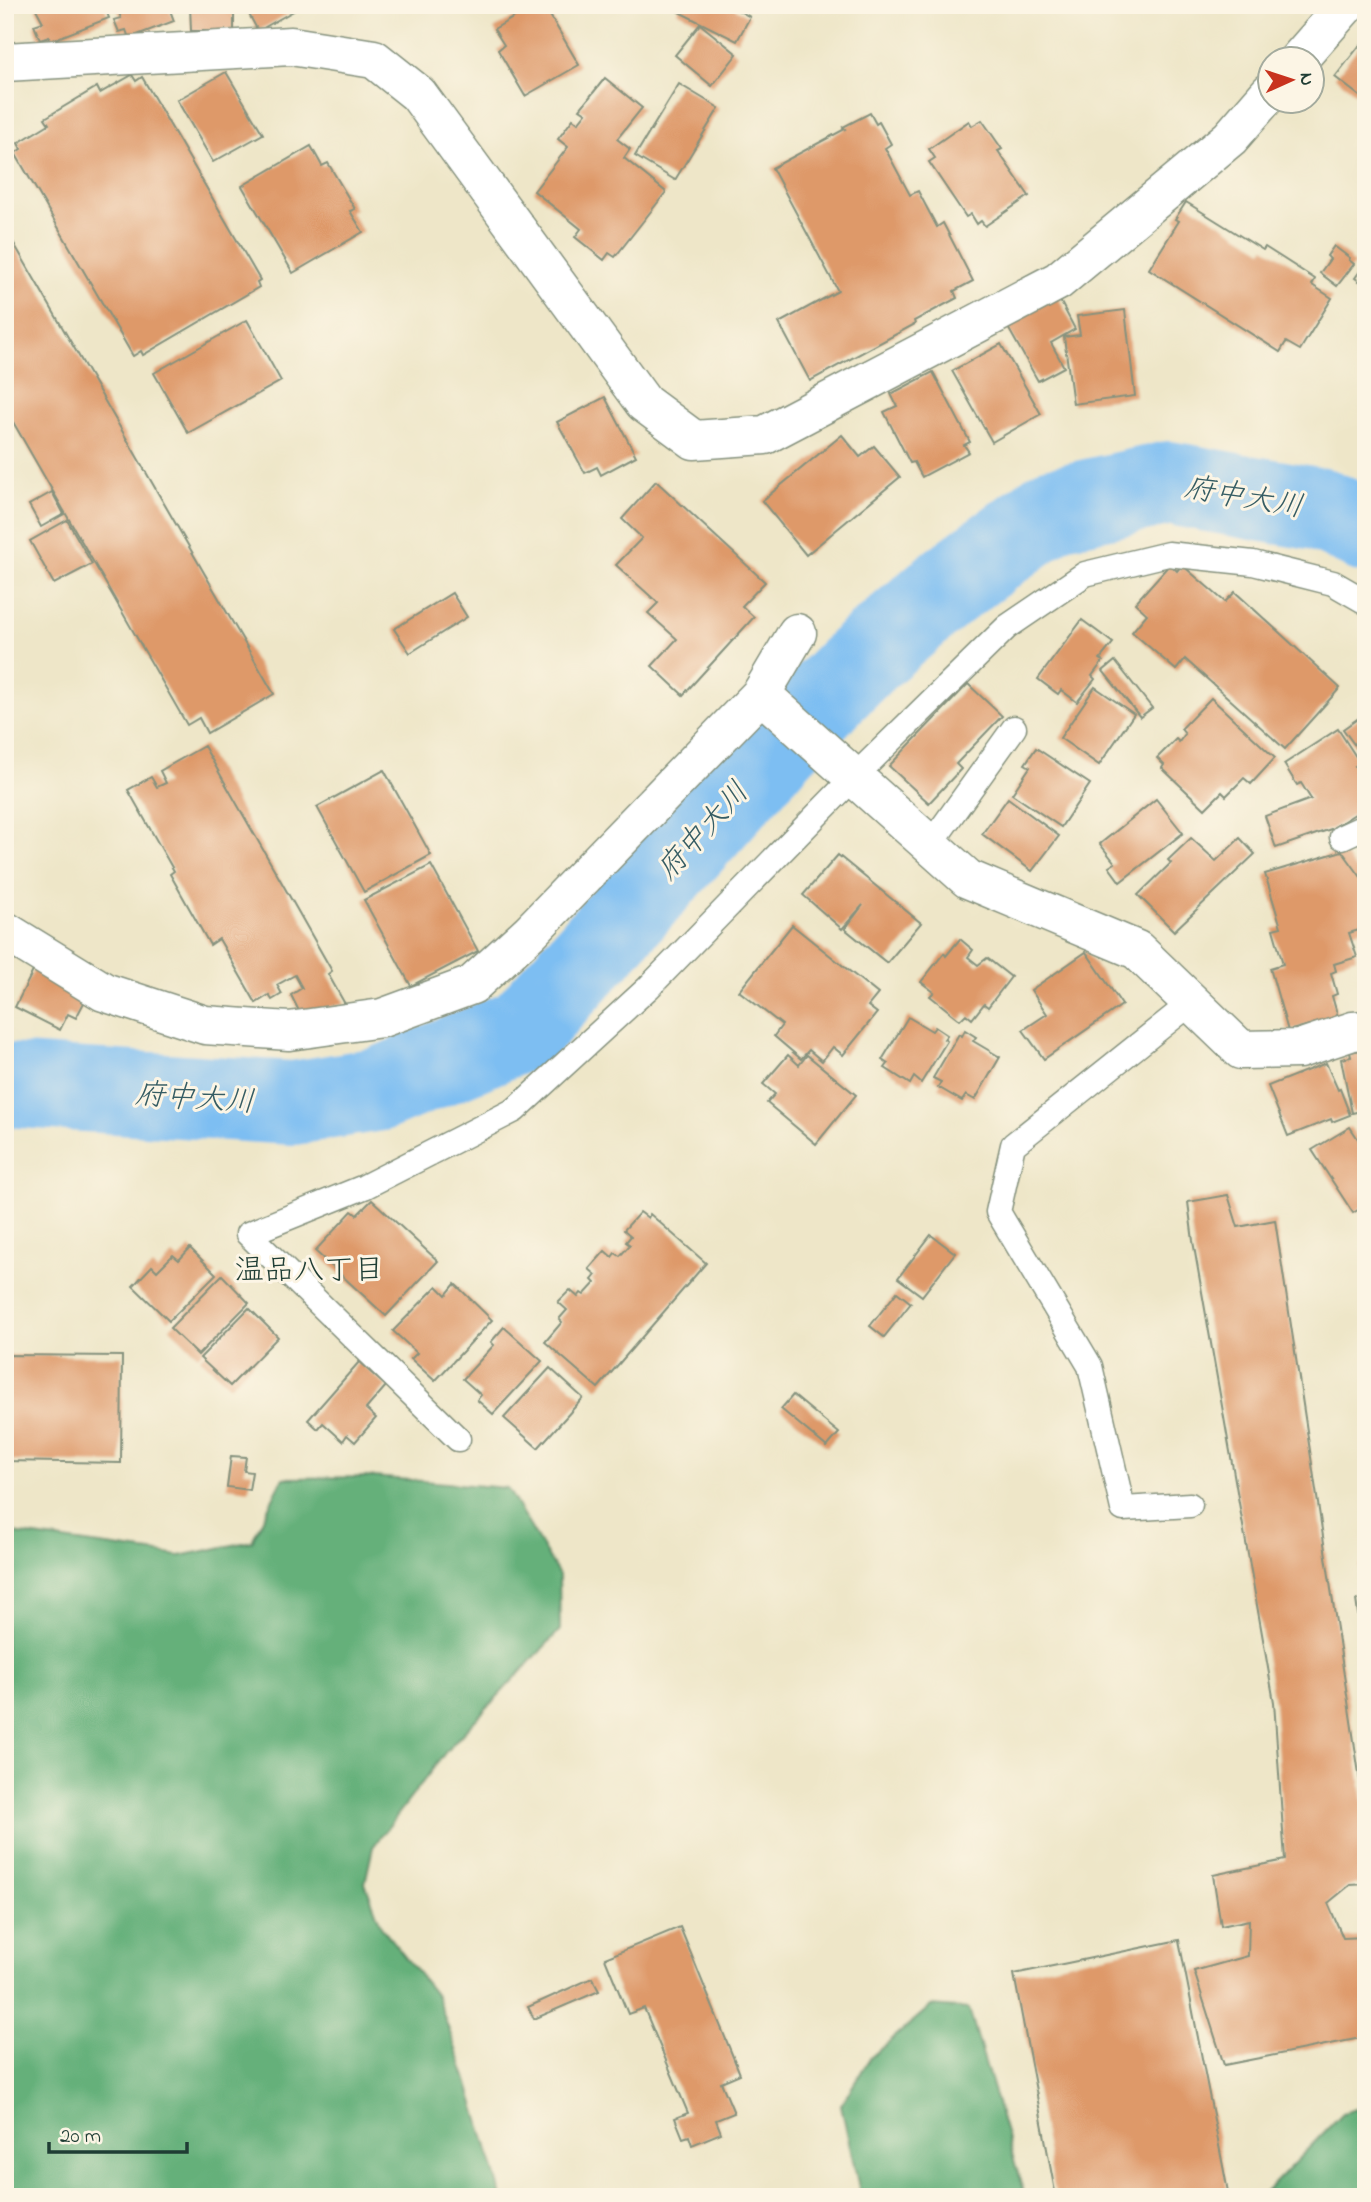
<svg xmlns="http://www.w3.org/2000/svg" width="1371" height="2202" viewBox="0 0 1371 2202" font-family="'Indie Flower','Klee One',sans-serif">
  <rect width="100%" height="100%" fill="#fcf5e5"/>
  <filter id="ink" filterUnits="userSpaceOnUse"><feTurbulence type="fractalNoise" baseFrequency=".0143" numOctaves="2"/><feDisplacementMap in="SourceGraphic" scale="14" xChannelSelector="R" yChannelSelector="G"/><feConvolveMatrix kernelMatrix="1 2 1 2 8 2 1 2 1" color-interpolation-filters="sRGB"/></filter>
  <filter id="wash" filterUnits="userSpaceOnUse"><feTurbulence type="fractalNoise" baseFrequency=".00686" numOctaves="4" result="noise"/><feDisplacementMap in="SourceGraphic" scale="28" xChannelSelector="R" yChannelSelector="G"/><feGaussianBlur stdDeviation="1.57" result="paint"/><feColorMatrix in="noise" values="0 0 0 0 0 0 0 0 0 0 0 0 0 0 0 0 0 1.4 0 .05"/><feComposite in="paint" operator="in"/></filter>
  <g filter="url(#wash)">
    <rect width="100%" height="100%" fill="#eee6c8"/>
    <g fill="#65b07a" stroke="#427657" stroke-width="2">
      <path d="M373,1477L507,1488L559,1575L560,1630L448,1749L373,1847L365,1883L382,1928L437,1997L466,2077L502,2197H5V1532L180,1556L252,1541L283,1478Z"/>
      <path d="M931,2006L969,2009L1025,2197H861L841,2105L870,2058Z"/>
      <path d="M1366,2106V2197H1261L1343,2113Z"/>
    </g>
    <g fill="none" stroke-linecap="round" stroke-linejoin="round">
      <path stroke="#7dbef2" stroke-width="84" d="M5,1085L293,1103L380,1089L523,1029L783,740L861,661L946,588L1053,509L1169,483L1322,510L1366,531"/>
    </g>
    <g id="blocks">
      <g fill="#de9969">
        <path d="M43,5H104L109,18L50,41L49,37L40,40L34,25L43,22L36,9Z"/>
        <path d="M116,5H168L174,21L129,38L126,30L119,32L114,20L121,18Z"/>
        <path d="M190,5H234V31H191Z"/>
        <path d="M244,5H304L258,31Z"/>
        <path d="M535,5H544L579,65L525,96L498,50L504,45L494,29Z"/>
        <path d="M680,5H735L734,8L750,17L737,41L677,11Z"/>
        <path d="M700,24L737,54L712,86L675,55Z"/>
        <path d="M1360,45L1366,50V101L1335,77Z"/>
        <path d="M226,72L263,134L213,162L177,100Z"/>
        <path d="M132,75L136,81L142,77L260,280L257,282L259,287L143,355L141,351L133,356L15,153L21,149L18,143L49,124L45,118L97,87L100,93Z"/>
        <path d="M605,78L642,108L617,139L630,149L624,158L666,192L615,257L609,253L604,260L575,237L581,229L534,191L568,147L558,139L573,119L578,123L586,113L580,109Z"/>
        <path d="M679,84L719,108L675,180L635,156Z"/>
        <path d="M870,113L876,124L879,122L891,144L885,148L910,195L918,191L937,227L943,223L973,281L954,291L957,298L914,321L915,324L810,381L779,323L838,291L772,168L845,129L843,127Z"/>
        <path d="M982,120L1002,149L998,151L1029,196L985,226L981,221L977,224L971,214L966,217L929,162L935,158L929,149L969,121L972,126Z"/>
        <path d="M311,146L322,166L328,163L355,209L350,211L363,232L293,273L242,186Z"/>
        <path d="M1186,202L1263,250L1265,247L1315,279L1312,285L1332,298L1300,350L1286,342L1280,352L1149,269L1179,221L1175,219Z"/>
        <path d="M5,228L274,694L207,733L199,718L187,725L5,408Z"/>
        <path d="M1334,246L1350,258L1349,260L1354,264L1337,286L1320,273L1330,259L1327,256Z"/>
        <path d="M1366,263V286L1355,278Z"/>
        <path d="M1057,295L1075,329L1051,343L1064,367L1038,381L1006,324Z"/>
        <path d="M1125,310L1135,396L1073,404L1064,337L1080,335L1077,316Z"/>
        <path d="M247,320L281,381L188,433L154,373Z"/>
        <path d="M1001,344L1041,414L992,442L952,371Z"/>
        <path d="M933,372L970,442L964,445L969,452L922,477L914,462L910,463L884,412L897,406L891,394Z"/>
        <path d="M605,397L636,456L601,475L597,467L585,473L557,422Z"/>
        <path d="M842,435L860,457L874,446L900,477L806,555L762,501Z"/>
        <path d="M656,481L765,582L742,606L754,617L683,695L652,666L677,639L648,613L658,603L616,565L642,538L622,519Z"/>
        <path d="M52,492L64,514L41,527L29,505Z"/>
        <path d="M67,520L92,564L54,584L30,541Z"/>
        <path d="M1170,564L1177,571L1182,565L1225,602L1235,592L1340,688L1285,749L1185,659L1176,670L1132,632L1147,614L1135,603Z"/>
        <path d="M452,593L467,617L410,653L394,629Z"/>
        <path d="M1082,620L1113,643L1100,659L1103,661L1092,676L1095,679L1077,702L1061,690L1058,694L1038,679Z"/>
        <path d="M1115,661L1152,708L1140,717L1103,671Z"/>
        <path d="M968,684L1002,716L956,764L961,769L929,803L889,766Z"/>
        <path d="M1095,687L1134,714L1099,765L1060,738Z"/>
        <path d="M1211,698L1275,758L1251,784L1244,778L1226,796L1222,792L1205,809L1162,768L1164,765L1157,758L1176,739L1179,742L1185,734L1181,729Z"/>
        <path d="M1366,713V761L1343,729Z"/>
        <path d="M1338,729L1360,763L1355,766L1366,782V807L1331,829L1276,848L1265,816L1311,799L1301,783L1297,785L1284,764Z"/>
        <path d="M204,746L332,971L328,974L345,1004L300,1013L291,995L302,988L295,975L277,985L282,994L272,1000L269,995L256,1003L219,939L210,945L170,874L174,871L128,790L151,777L157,787L166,783L160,771Z"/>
        <path d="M1036,748L1090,784L1061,827L1012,794L1030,767L1025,764Z"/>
        <path d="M384,770L431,855L364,892L317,807Z"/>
        <path d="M1008,798L1059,836L1032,871L982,834Z"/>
        <path d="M1156,799L1183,833L1120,882L1109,867L1115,863L1100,844Z"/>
        <path d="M1191,838L1216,861L1240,838L1255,854L1174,931L1138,895L1171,863L1168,860Z"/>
        <path d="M1342,851L1366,884V928L1349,933L1357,957L1334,964L1336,971L1331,973L1337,994L1332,996L1338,1017L1288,1031L1270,968L1283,964L1273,929L1281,927L1265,874Z"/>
        <path d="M838,855L921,923L887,963L845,929L863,905L842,929L803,895Z"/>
        <path d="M431,865L478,951L411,986L364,900Z"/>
        <path d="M792,925L878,994L868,1006L877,1013L843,1055L833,1047L822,1061L809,1050L801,1059L774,1036L782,1025L739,991Z"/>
        <path d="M960,939L973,950L968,957L978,965L987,958L1011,977L988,1007L984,1004L972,1019L966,1014L960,1020L930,996L934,992L921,982L944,953L946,956Z"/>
        <path d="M1086,952L1122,1005L1044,1059L1023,1030L1047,1014L1031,990Z"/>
        <path d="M36,965L89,993L76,1018L68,1014L60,1030L15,1007Z"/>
        <path d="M908,1017L932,1031L935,1027L947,1035L944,1039L947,1041L921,1083L914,1077L910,1084L885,1068L888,1064L882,1060Z"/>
        <path d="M965,1030L976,1037L973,1041L1000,1057L975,1100L966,1095L962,1101L938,1087L941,1082L933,1078L959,1034L962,1036Z"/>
        <path d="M1366,1049V1110L1352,1113L1341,1059L1351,1057L1350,1052Z"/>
        <path d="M788,1055L799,1065L807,1055L856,1095L816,1144L767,1103L775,1094L763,1084Z"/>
        <path d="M1326,1063L1338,1090L1340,1089L1350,1115L1332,1122L1331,1119L1288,1136L1268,1086Z"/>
        <path d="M1350,1127L1366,1151V1205L1353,1213L1312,1150Z"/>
        <path d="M1228,1195L1238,1227L1275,1220L1366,1820V1884L1350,1885L1328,1903L1343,1938L1366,1937V2037L1224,2065L1194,1971L1248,1956L1249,1920L1221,1926L1213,1875L1285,1860L1274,1702L1193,1241L1188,1202Z"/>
        <path d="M372,1200L438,1261L386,1316L315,1251L352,1211L357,1215Z"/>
        <path d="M640,1212L648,1218L650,1214L706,1263L598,1388L545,1342L562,1322L559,1319L567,1310L558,1302L570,1290L578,1297L581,1293L584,1295L595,1283L592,1280L596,1275L589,1269L605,1251L612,1257L615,1253L620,1256L630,1245L626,1242L631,1236L624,1230Z"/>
        <path d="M931,1235L955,1253L922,1296L898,1278Z"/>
        <path d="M190,1248L216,1274L169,1321L133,1286L152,1266L157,1271L173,1255L179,1260Z"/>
        <path d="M222,1275L249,1303L198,1355L170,1328Z"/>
        <path d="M455,1284L492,1320L435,1381L411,1359L417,1353L393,1331L437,1286L446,1295Z"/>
        <path d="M897,1292L911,1303L884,1337L870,1326Z"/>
        <path d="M249,1308L278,1337L230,1386L200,1358Z"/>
        <path d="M504,1327L542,1361L493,1414L477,1400L481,1395L463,1379L494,1345L491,1342Z"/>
        <path d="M5,1355L122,1356L121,1463L5,1461Z"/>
        <path d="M359,1362L386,1386L366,1409L376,1418L355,1442L347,1435L343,1441L323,1423L318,1429L308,1420Z"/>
        <path d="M550,1368L583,1398L538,1448L504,1418Z"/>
        <path d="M793,1395L839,1433L827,1447L781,1409Z"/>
        <path d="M231,1456L246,1457L244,1471L252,1472L249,1490L227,1487Z"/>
        <path d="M1366,1564V1598H1364L1359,1565Z"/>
        <path d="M1366,1598V1655L1364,1656L1356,1600Z"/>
        <path d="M680,1927L740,2074L721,2082L734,2113L716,2120L721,2133L692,2145L689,2136L683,2138L675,2118L688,2113L644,2008L628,2014L605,1958Z"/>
        <path d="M1179,1940L1229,2197H1056L1014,1974Z"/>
        <path d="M592,1978L599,1991L534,2019L528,2007Z"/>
      </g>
    </g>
  </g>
  <g filter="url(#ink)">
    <use href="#blocks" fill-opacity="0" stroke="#86927e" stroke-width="2"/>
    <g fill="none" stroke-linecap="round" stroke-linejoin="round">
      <g stroke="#86927e" stroke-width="27">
        <g id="service">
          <path d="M1342,837L1366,826"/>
          <path d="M930,845L1014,728"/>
          <path d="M458,1439L248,1234L364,1187L515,1110L648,988L854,777L1007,627L1085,574L1168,554L1253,563L1333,583L1366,602"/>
          <path d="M1190,1505L1123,1509L1090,1366L998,1212L1013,1145L1191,1003"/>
        </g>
      </g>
      <g stroke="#86927e" stroke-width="41">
        <g id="minor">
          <path d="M1298,60L1346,5"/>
          <path d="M5,62L291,46L374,59L418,94L644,403L694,440L765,435L1058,281L1230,138L1270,92"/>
          <path d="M761,694L968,879L1137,950L1241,1050L1299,1049L1353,1031L1366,1030"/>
          <path d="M5,931L104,992L205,1025L289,1031L382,1018L472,985L530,932L761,694L797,633"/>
        </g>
      </g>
      <use href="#service" stroke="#fff" stroke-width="24"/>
      <use href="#minor" stroke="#fff" stroke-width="38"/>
    </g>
  </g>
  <g text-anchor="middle" stroke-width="6" stroke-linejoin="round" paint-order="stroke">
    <g font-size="30" font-style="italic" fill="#365d64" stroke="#fcf5e5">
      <text transform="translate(1244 496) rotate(10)" y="10">府中大川</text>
      <text transform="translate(702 830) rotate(-48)" y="10">府中大川</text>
      <text transform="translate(195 1097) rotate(4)" y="10">府中大川</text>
    </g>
    <g font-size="30" fill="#1f3d34" stroke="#fcf5e5">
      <text x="309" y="1279">温品八丁目</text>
    </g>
  </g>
  <rect width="1371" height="2202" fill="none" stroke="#fcf5e5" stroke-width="28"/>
  <g transform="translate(1291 80) rotate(87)"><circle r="33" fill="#fcf5e5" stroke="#a4ab9e" stroke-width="2"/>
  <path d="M0-5L12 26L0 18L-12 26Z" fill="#c8321e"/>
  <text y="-10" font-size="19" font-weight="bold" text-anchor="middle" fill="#1f3d34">N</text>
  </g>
  <path d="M49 2142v10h138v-10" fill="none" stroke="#1f3d34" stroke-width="3.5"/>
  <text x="60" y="2142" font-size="21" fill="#1f3d34" stroke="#fcf5e5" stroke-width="5" paint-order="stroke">20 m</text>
</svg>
